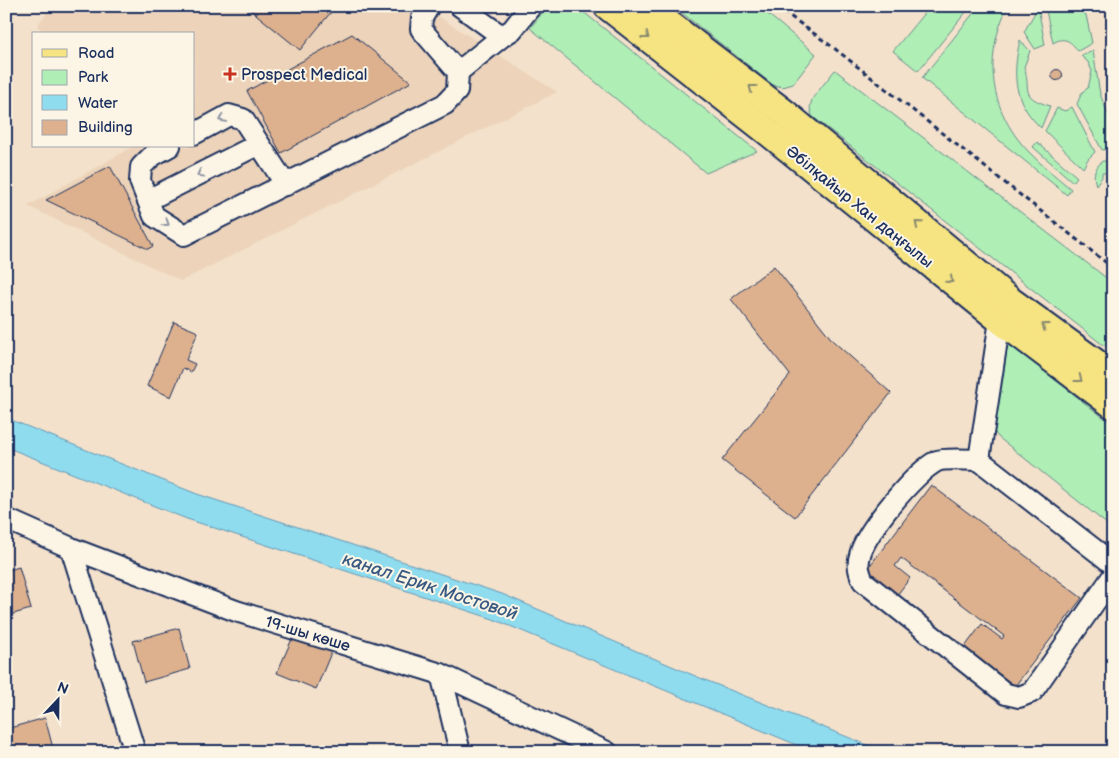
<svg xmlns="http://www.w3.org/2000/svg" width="1119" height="758" viewBox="0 0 1119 758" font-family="'Balsamiq Sans',sans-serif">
  <rect width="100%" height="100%" fill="#f3e1cb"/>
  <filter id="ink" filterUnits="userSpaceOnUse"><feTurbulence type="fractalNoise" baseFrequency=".02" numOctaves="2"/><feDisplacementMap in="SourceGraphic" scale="10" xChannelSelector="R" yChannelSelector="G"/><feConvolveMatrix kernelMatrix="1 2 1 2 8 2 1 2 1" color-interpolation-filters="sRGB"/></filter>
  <g filter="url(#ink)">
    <path fill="#ecd3b9" d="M52,6H422L557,92L181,281L28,206L134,146H194V34H46L37,26Z"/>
    <g fill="#afeeb5" stroke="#658e8a">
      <path d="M548,6H576L757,151L706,173L530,28Z"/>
      <path d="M673,6H758L816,54L793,84L783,87L773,85Z"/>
      <path d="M930,6H971L918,71L893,51Z"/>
      <path d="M979,6H1008C983,57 989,110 1028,151C1041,165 1057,177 1071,189L1067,195L922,78Z"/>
      <path d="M1045,6H1076L1086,15L1092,43L1078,51C1071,41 1064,36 1053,43Z"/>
      <path d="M1038,7L1045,45L1035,49L1024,32Z"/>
      <path d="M1020,40L1030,51L1024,67C1032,90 1018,96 1050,106L1041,128C1013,101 1012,76 1020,40Z"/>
      <path d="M1093,51L1100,94L1113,126V148L1102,150L1077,104L1082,92L1088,88L1092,71L1088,62L1081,56Z"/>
      <path d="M835,70L1113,283V347L1103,345L812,116L810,108L812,99Z"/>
      <path d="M1072,107L1095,152L1088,159L1083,168L1045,131L1057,108L1065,111Z"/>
      <path d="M1037,142L1077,177L1073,182L1033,147Z"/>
      <path d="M1102,161H1113V172L1109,170L1107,173H1102V177L1096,185C1092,174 1095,169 1102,161Z"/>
      <path d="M1007,342L1113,425V529L998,437L993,430Z"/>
    </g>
    <path fill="#8fdcef" stroke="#6197b5" d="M6,418L197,494L502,594L700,678L885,752H814L493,619L187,519L6,447Z"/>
    <g fill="#ddb18e" stroke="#1b2f5e">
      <path d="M246,6H323L331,12L300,50Z"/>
      <path d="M352,34L411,82L281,153L247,91Z"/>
      <circle cx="1057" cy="75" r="5.5"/>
      <path d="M110,166L153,246L148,249L46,200Z"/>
      <path d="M774,266L833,341L891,393L795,517L722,460L790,375L731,299Z"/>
      <path d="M174,322L198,332L186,360L195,364L191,372L183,368L171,397L147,386Z"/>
      <path d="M931,485L1082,598L1015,686L964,648L982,624L1002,639L1004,636L901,558L895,566L910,578L897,595L865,572Z"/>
      <path d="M19,567L31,609L6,616V571Z"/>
      <path d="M179,628L190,669L144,682L133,641Z"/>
      <path d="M295,632L333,648L316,689L277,673Z"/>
      <path d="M45,718L54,752H6V729Z"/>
    </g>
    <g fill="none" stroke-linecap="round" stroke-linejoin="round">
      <g stroke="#1b2f5e" stroke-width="24">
        <g id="minor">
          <path d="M460,6L496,32L504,35L512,30L531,6"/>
          <path d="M458,72L504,35"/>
          <path d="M194,134L229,115L243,119L286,185"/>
          <path d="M170,146L152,156L141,167L140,181L154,216L184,235L445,104L457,91L458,72L421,29L422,18L429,6"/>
          <path d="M148,200L259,144"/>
          <path d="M1000,320L979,460L1113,564"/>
          <path d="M979,460C971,460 944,458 937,461C916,471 865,532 860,555C857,565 859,572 863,581L1006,694L1019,697L1032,692L1113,576"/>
          <path d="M6,519L71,548L236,611L441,674L607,752"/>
          <path d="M71,548L135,752"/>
          <path d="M441,674L460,752"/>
        </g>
      </g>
      <g stroke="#1b2f5e" stroke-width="30">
        <g id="major">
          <path d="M607,6L769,133L1000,320L1113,405"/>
          <path d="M646,6L785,113L1011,301L1113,375"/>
        </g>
      </g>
      <path stroke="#1b2f5e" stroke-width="3" stroke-dasharray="5 4" stroke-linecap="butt" d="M776,6L834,48L1113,268"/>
      <use href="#minor" stroke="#fcf5e5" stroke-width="20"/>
      <use href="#major" stroke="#f6e381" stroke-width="26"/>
    </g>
    <defs><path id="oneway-chevron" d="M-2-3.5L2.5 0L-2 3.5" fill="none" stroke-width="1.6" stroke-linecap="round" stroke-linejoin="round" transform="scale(1.25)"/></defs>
    <g stroke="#888970">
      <use href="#oneway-chevron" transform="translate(646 36) rotate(38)"/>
      <use href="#oneway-chevron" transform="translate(752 88) rotate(-142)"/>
      <use href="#oneway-chevron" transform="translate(918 224) rotate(-140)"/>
      <use href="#oneway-chevron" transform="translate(950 280) rotate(39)"/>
      <use href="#oneway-chevron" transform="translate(1045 326) rotate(-144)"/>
      <use href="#oneway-chevron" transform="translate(1079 379) rotate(37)"/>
    </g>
    <g stroke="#8c92a2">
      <use href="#oneway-chevron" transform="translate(222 119) rotate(154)"/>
      <use href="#oneway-chevron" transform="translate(200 174) rotate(153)"/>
      <use href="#oneway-chevron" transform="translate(166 223) rotate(33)"/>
    </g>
  </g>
  <path fill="#c8321e" stroke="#fcf5e5" stroke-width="2" d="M227.5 66.5h5v5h5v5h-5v5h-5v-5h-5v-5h5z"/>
  <g text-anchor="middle" stroke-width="4" stroke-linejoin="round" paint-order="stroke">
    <g font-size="16" fill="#1b2f5e" stroke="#fcf5e5" text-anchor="start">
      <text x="241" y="80">Prospect Medical</text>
    </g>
    <g font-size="16" fill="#1b2f5e" stroke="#fcf5e5">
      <text transform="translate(860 206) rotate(39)" y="6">Әбілқайыр Хан даңғылы</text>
      <text transform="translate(308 633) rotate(17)" y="6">19-шы көше</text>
    </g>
    <g font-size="18" font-style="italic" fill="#385a82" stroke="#fcf5e5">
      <text transform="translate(430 586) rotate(18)" y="6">канал Ерик Мостовой</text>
    </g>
  </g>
  <rect width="1119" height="758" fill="none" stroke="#fcf5e5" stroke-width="25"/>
  <rect x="12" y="12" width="1094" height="733" fill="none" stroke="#1b2f5e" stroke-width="2" filter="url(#ink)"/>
  <rect x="32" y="32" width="162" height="115" fill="#fcf5e5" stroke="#a2a6af"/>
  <rect x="42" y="49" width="25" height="8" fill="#f6e381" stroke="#a2a6af"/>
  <text x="78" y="58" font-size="15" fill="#1b2f5e">Road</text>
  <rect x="42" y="70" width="25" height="15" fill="#afeeb5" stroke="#a2a6af"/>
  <text x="78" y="82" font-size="15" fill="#1b2f5e">Park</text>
  <rect x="42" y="95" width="25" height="15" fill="#8fdcef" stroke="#a2a6af"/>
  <text x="78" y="108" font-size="15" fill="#1b2f5e">Water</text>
  <rect x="42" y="120" width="25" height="15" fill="#ddb18e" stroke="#a2a6af"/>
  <text x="78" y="132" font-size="15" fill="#1b2f5e">Building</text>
  <g transform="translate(58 700) rotate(22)" stroke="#fcf5e5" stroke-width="4" paint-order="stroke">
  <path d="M0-4L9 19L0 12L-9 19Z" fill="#1b2f5e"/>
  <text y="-8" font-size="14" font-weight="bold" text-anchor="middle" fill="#1b2f5e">N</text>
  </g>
</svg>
